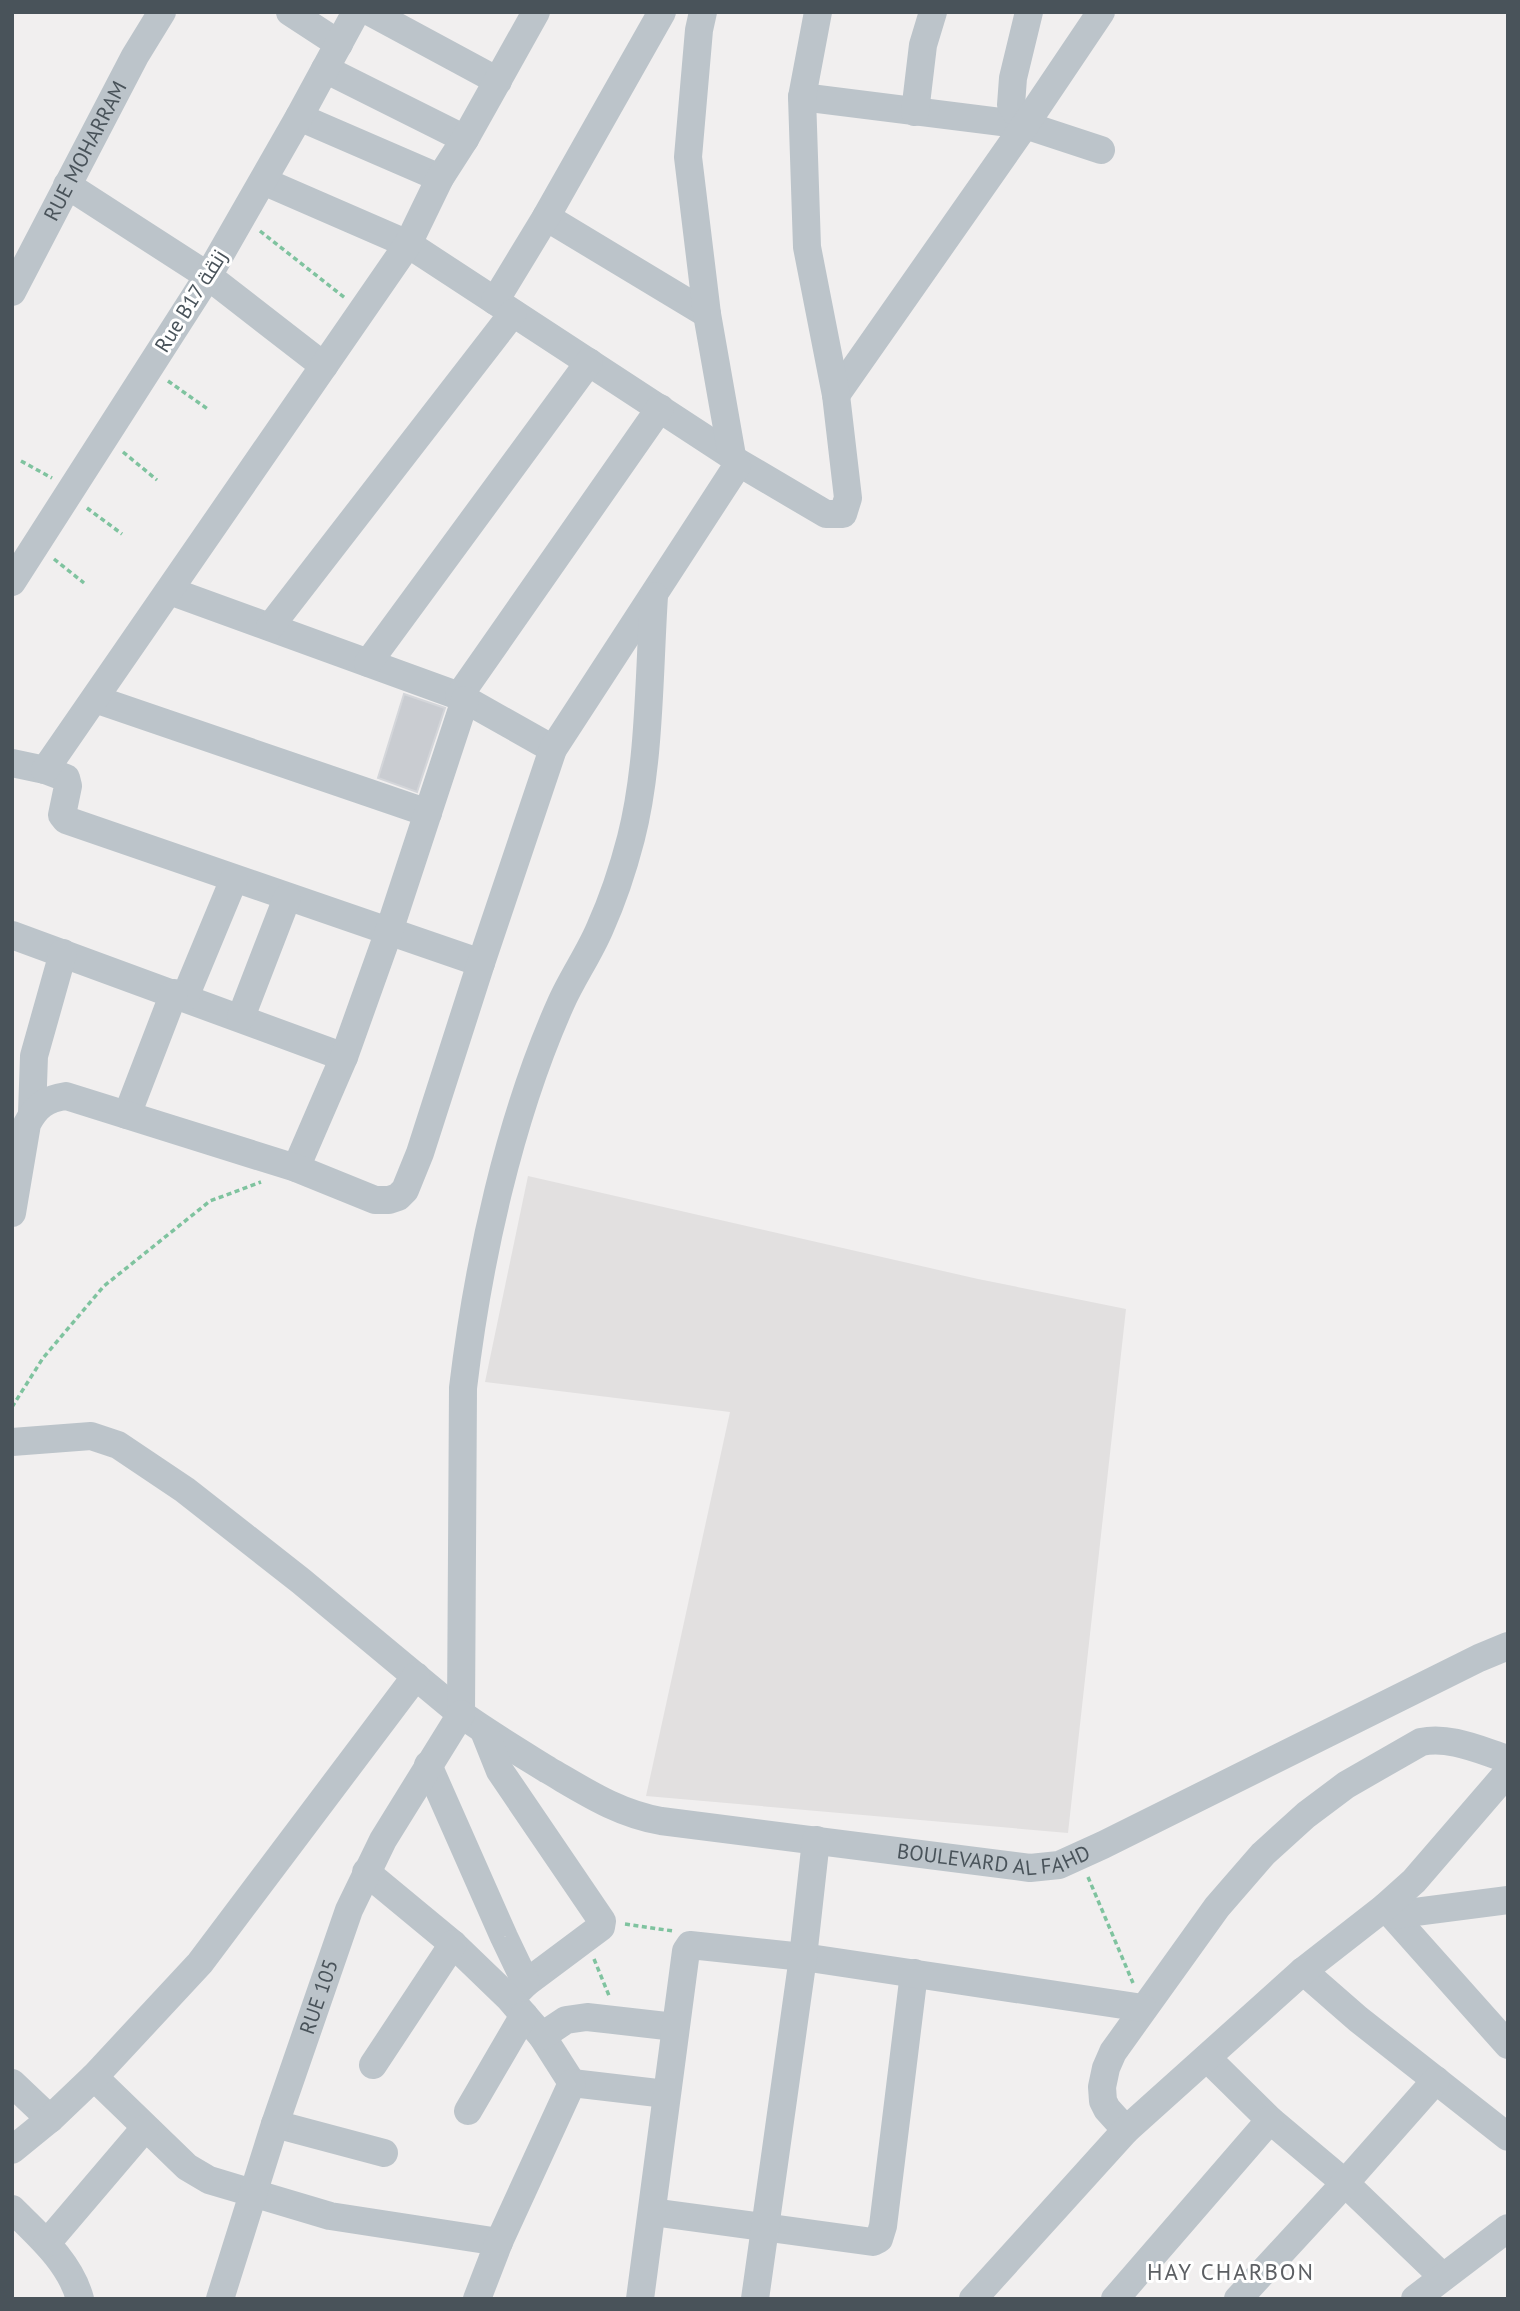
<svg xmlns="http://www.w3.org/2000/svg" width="1520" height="2311" viewBox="0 0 1520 2311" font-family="'PT Sans',Cairo,sans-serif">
  <rect width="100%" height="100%" fill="#f1efef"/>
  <path fill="#e2e0e0" d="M528,1176L978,1279L1126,1309L1068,1833L646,1796L730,1412L485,1382Z"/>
  <path fill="#c9ccd1" stroke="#d4d6da" stroke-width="2" d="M404,694L445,708L417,792L378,778Z"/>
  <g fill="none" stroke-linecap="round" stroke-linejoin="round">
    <g stroke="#7fc39f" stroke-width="3.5" stroke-dasharray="5 3.5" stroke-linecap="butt">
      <path d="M260,231L345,298"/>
      <path d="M168,381L209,410"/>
      <path d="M123,452L157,480"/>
      <path d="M21,461L52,478"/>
      <path d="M87,508L122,534"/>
      <path d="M54,559L84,583"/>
      <path d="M12,1407L43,1358L104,1286L210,1201L261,1182"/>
      <path d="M1088,1877L1133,1983"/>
      <path d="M625,1924L673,1931"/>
      <path d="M594,1959L610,1998"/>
    </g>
    <g stroke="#bcc4ca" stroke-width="28">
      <path d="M290,12L339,44"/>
      <path d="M370,12L498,81"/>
      <path d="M325,69L465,139"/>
      <path d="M802,97L1025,125L1101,150"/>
      <path d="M915,112L923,45L933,12"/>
      <path d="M299,117L440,178"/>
      <path d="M1025,125L1011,105L1013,78L1029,12"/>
      <path d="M263,181L408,244L732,456"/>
      <path d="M67,185L208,276L324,366"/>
      <path d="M546,217L707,314"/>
      <path id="s1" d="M12,292L135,56L162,12"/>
      <path d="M495,301L546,217L662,12"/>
      <path d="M836,395L1025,125L1101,12"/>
      <path d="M736,461L826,514H843L848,498L836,395L807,247L802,97L818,12"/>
      <path d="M12,582L208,276L299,117L356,12"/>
      <path d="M170,591L459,696L553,749"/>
      <path d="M270,627L513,313"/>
      <path d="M368,663L589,362"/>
      <path d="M459,696L660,408"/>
      <path d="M95,699L428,813"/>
      <path d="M12,763L45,770L66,778L68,786L62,815L66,820L481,963"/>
      <path d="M45,770L408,244L440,178L465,139L536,12"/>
      <path d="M12,935L344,1057"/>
      <path d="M185,997L234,879"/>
      <path d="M241,1017L287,898"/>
      <path d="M32,1113L34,1056L63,953"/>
      <path d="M127,1115L174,993"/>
      <path d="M296,1168L344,1057L389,931L465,700"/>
      <path d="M12,1213L27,1124C36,1106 46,1099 66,1096L296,1168L375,1200H389L398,1197L405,1190L420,1153L481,963L553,749L737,466L732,456L707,314L688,157L699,30L703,12"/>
      <path id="s2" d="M12,1442L91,1436L118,1445L185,1490L301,1581L461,1714C489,1734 519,1752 548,1770C586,1792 617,1813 661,1821L1030,1868L1059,1865L1103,1845L1479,1658L1508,1646"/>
      <path d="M461,1714L463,1388C478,1262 509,1119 561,1003C572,978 589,954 600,928C613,899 623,869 631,838C650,764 649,673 654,596"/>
      <path d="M484,1731L500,1771L602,1921L601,1927L526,1983"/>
      <path d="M428,1765L504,1937L526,1983L513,1996"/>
      <path d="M366,1872L453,1944L510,1999L542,2036L572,2083"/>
      <path d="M1385,1907L1508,2045"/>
      <path d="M1392,1915L1508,1900"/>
      <path d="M1303,1971L1358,2019L1508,2137"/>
      <path d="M542,2036L566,2020L587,2017L675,2027"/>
      <path d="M1207,2058L1270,2120L1345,2183L1443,2277"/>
      <path d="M373,2065L453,1944"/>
      <path d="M94,2077L187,2167L209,2180L330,2216L499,2242"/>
      <path d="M12,2083L50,2119"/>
      <path d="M572,2083L666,2094"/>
      <path d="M468,2111L524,2015"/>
      <path d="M275,2124L384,2153"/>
      <path d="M1126,2130L1107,2109L1103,2101L1102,2087L1106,2068L1113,2052L1217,1907L1263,1854L1306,1815L1346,1785L1421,1742C1450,1736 1479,1750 1508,1759"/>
      <path d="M12,2150L50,2119L94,2077L200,1963L416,1676"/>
      <path d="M12,2209C38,2235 70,2262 80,2299"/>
      <path d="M652,2212L873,2242L879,2239L883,2226L914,1973"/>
      <path d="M47,2243L145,2128"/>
      <path id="s3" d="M220,2299L275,2124L349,1910L383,1840L461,1714"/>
      <path d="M477,2299L499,2242L572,2083"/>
      <path d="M640,2299L686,1951L690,1945L803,1957L1143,2008"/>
      <path d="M755,2299L803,1957L816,1840"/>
      <path d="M973,2299L1126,2130L1303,1971L1385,1907L1414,1881L1508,1772"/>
      <path d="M1115,2299L1270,2120"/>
      <path d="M1238,2299L1345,2183L1436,2080"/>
      <path d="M1415,2299L1508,2228"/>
    </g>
  </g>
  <g text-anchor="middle" stroke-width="6" stroke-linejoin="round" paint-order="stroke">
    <g font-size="21" fill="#49535a" stroke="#fff">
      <text dy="7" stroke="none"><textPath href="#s1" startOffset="159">RUE MOHARRAM</textPath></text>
      <text transform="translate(191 301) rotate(-58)" y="7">Rue B17 زنقة</text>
      <text dy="7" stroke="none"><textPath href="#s2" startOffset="1108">BOULEVARD AL FAHD</textPath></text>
      <text dy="7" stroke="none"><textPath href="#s3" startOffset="318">RUE 105</textPath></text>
    </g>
    <g font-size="23" letter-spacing="2" fill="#5c5f63" stroke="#fff">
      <text x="1231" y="2280">HAY CHARBON</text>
    </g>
  </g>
  <rect width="1520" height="2311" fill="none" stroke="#49535a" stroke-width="28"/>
</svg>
